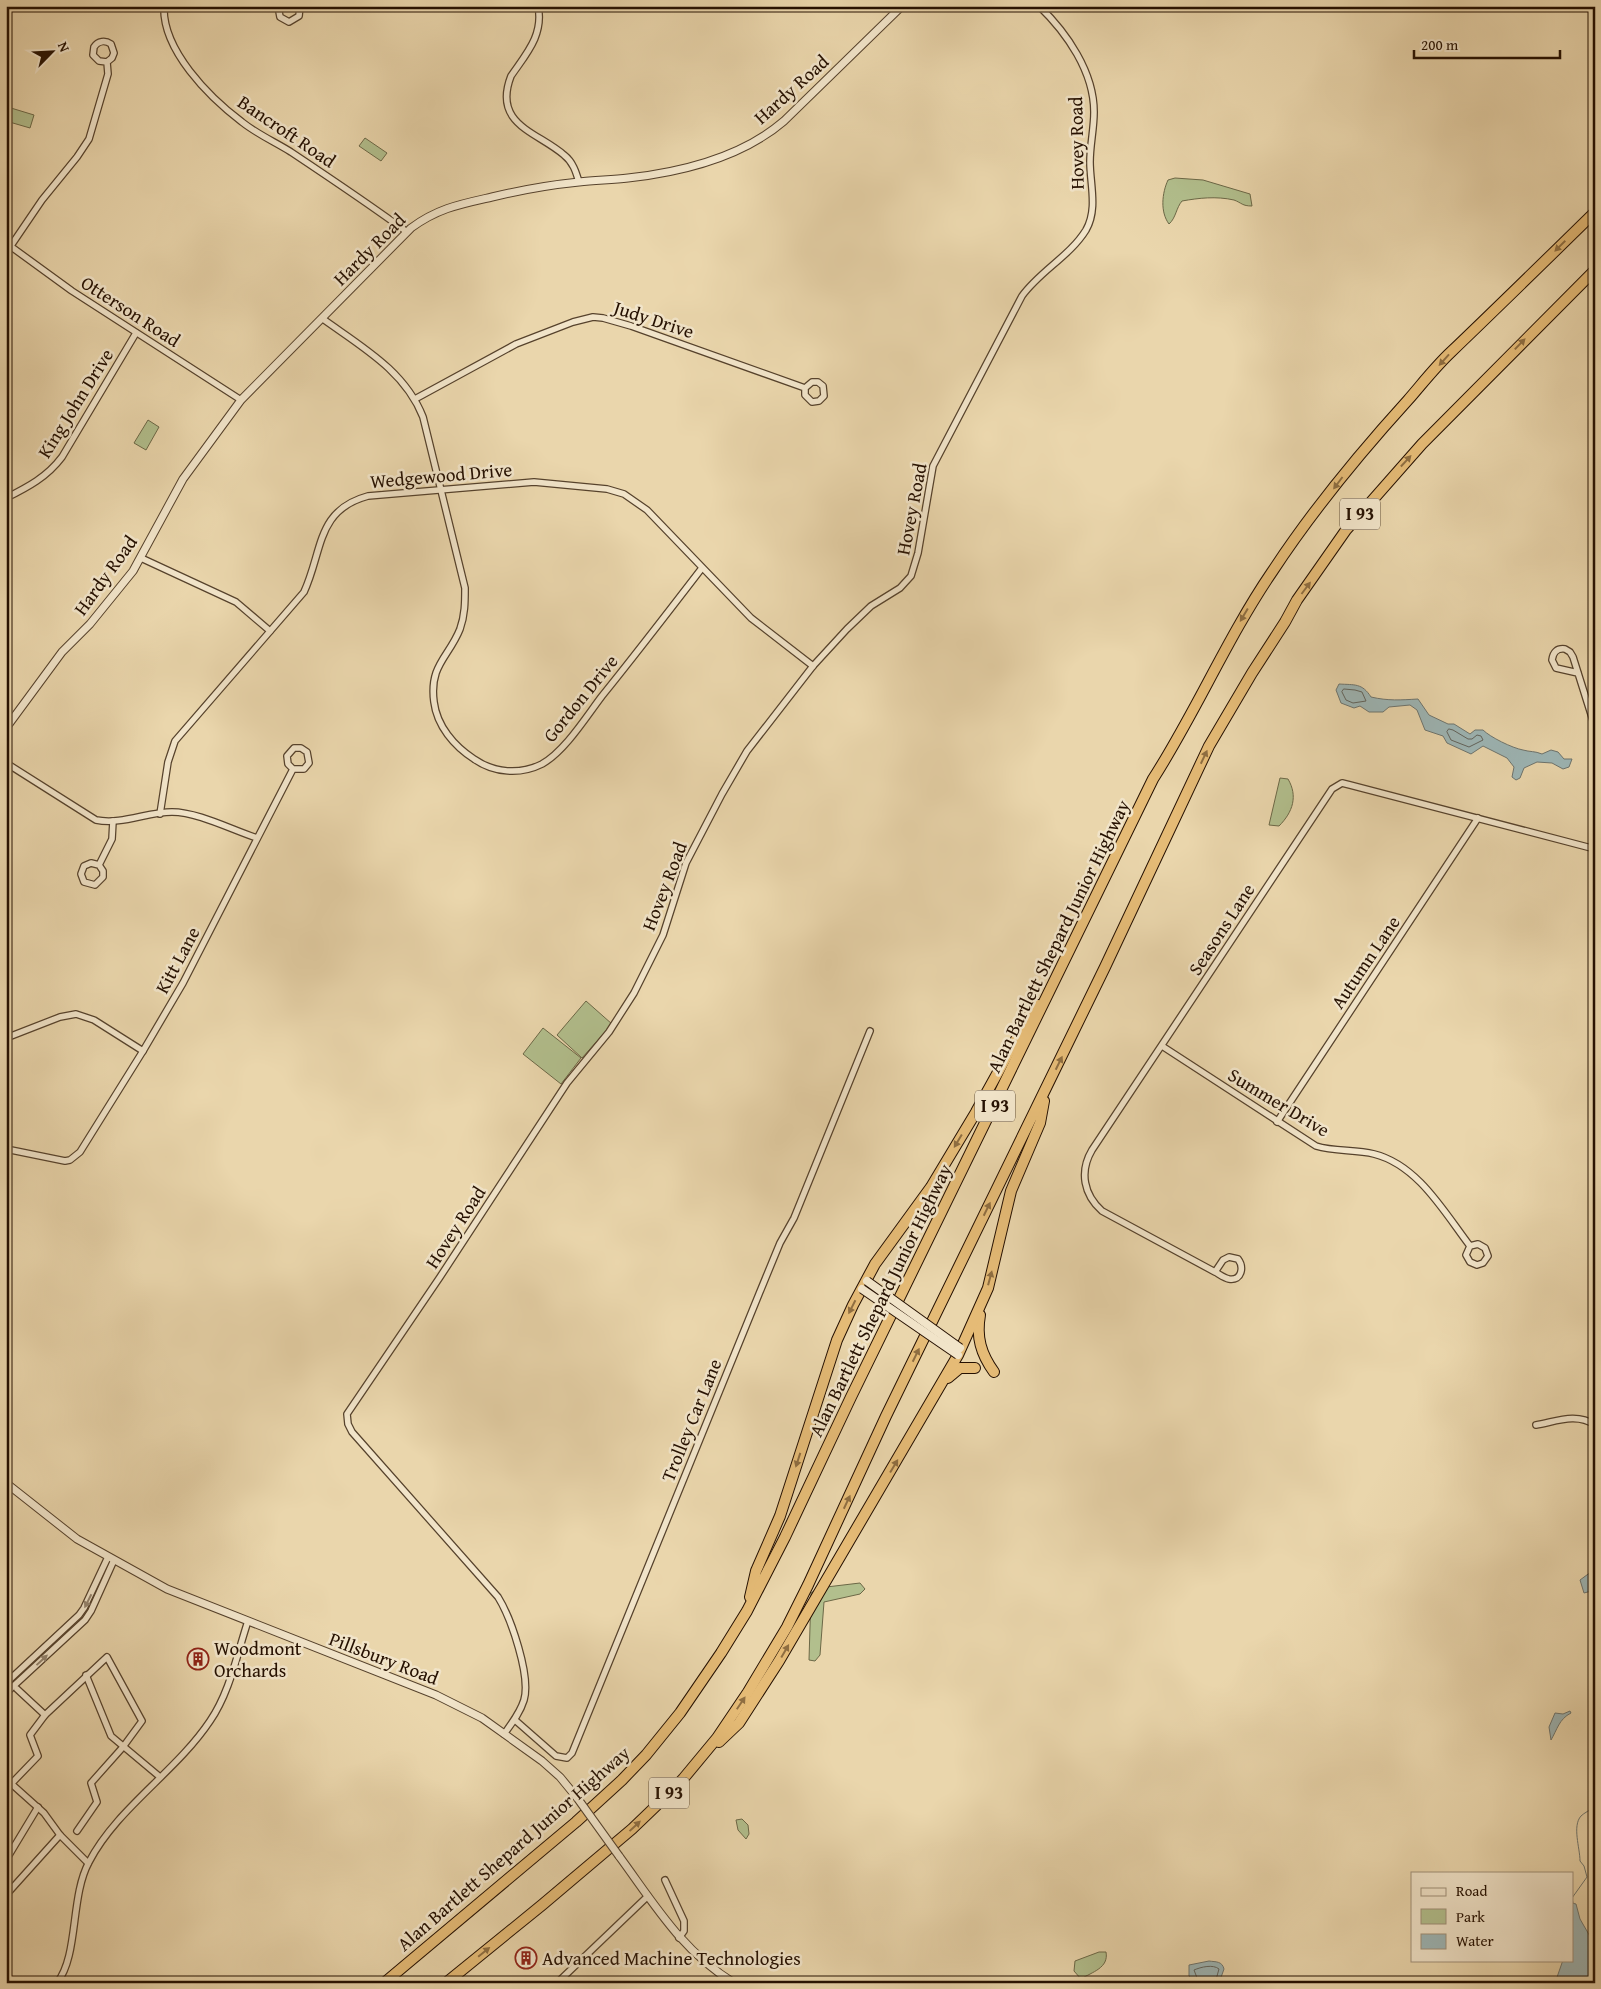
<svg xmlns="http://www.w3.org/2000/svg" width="1601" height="1989" viewBox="0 0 1601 1989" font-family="'Gentium Book Plus',serif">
  <rect width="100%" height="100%" fill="#ead6ac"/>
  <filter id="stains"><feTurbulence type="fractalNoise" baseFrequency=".004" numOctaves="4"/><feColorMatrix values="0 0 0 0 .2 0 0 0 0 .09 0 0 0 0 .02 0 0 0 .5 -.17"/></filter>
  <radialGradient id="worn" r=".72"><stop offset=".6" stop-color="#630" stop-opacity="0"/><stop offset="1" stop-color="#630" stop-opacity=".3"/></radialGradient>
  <g fill="#b2bf8d" stroke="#6c6847">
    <path d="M11,108L34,115L30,128L6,121Z"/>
    <path d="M365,138L387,153L381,161L359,146Z"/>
    <path d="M1175,178L1203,180L1250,194L1252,206C1242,206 1242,203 1234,200C1216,196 1199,198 1182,201C1176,208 1176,218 1169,224C1160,212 1162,193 1168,180Z"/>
    <path d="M148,420L159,427L146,450L134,443Z"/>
    <path d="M1280,778L1288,779C1298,796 1293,812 1279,826L1269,825Z"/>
    <path d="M586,1001L612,1024L582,1058L557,1035Z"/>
    <path d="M543,1028L581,1058L561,1084L523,1054Z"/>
    <path d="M860,1583L865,1589L860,1594L824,1602L820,1655L815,1661L809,1660L811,1593L818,1588Z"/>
    <path d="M742,1819L748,1825L749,1834L746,1839L738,1830L736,1820Z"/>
    <path d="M1099,1952H1106C1109,1968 1092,1972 1081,1979L1074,1971L1075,1961Z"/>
  </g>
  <g fill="#9db6b6" stroke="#6d746e">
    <path d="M1339,684C1355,685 1362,683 1371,697C1388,701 1401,700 1418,699L1429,715L1448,724H1454L1470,734L1475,730H1483C1490,737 1512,748 1523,750C1530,752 1535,751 1542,754L1551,750L1558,752L1564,759H1572L1569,767L1563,769L1552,763L1537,762L1524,768L1520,778L1516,780L1512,777L1514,767L1507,758L1483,746L1471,754L1447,743L1443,736L1425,730L1417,710L1410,705L1389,707L1383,712H1369L1360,706L1354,708L1341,703L1336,690Z"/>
    <path d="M1595,1569V1590L1584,1593L1580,1580Z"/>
    <path d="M1570,1711L1571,1713C1559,1719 1557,1730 1551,1740L1549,1727L1555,1713L1563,1714Z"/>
    <path d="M1572,1903L1576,1904L1580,1919L1595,1945V1983H1555L1563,1960H1572Z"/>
    <path d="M1209,1961C1216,1962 1222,1961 1224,1969L1219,1983L1195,1982L1189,1976V1965Z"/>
  </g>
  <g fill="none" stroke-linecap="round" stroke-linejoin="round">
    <g stroke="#61635c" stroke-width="1">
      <path d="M1344,689L1355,690L1362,692L1366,701L1353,703L1346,700L1342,692Z"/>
      <path d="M1449,729L1453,730L1468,739H1472L1477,735L1481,736L1483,740L1469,747L1451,740L1447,732Z"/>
      <path d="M1199,1983L1194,1970C1201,1967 1213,1964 1219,1969L1215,1983"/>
    </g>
    <path stroke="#6d746e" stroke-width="1" d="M1573,1903L1572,1898L1587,1877L1584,1866L1580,1861C1580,1848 1572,1826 1581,1816C1584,1813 1590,1810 1595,1807V1794"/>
    <g stroke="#56422c" stroke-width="8">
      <g id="minor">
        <path d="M164,6C162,50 209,97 242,122C257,134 275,142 291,152C330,178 369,204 407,232"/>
        <path d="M278,6L280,17L289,22L299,16L300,6"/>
        <path d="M538,6C544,35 526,54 511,76C492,125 538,132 564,155C573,162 576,172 579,182"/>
        <path d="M6,243L72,291L241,400"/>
        <path d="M6,253L42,200L77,157L89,139L108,74L107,62L112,58L114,53L111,44C105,40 98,41 94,47L93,55L99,61L107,62"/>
        <path d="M323,319C362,347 405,371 423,417L465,588C465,602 465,615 460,629C449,657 429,665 434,702C437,726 454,746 474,759C494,773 520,775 542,764C565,751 586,717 602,696C636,654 669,611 702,568"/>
        <path d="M415,399L516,344L573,322L593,317L603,318L631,326L805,388V395L812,402L819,401L824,396L823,386L818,382H812L805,388"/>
        <path d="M6,498C28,487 47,477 62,457L136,333"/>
        <path d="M141,558L236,602L270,631"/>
        <path d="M1578,673L1556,668L1552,660C1553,652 1557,648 1565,649L1570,652L1573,657L1595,727"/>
        <path d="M6,763L96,820C122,825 147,812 172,812C198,812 232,830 257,838"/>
        <path d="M160,814L168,762L175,741L304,592C323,551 316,510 368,496L534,482L607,489L624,494L647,510L751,618L813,666"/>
        <path d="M99,865L91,863L84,866L81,874L84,882L95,885L103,877V871L99,865L112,839L113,821"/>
        <path d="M6,1038L60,1017L76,1014L94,1020L143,1051"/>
        <path d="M1162,1046L1316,1146C1335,1152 1355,1149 1374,1154C1418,1165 1444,1212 1470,1246L1466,1255L1470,1262L1477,1265L1483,1263L1488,1256L1485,1248L1478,1244L1470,1246"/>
        <path d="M1277,1122L1478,818"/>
        <path d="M6,1149L65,1161L70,1160L80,1152L143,1051L183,983L293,769H304L309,763L307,752L301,748H294L287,756L288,764L293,769"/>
        <path d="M1215,1272L1223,1260L1229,1257L1238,1259C1244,1267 1242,1281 1229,1279C1224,1278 1219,1274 1215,1272L1102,1211C1084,1195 1079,1172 1092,1150L1332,789L1342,783L1350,785L1595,849"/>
        <path d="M1536,1425C1555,1422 1576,1412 1595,1425"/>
        <path d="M86,1675L111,1736L160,1777"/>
        <path d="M6,1683L79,1615L84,1608L108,1557"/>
        <path d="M17,1689L45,1715"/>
        <path d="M6,1693L85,1620L91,1611L114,1560"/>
        <path d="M515,1720L556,1756L567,1758L572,1753L759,1294L780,1243L794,1218L870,1031"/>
        <path d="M504,1734C512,1723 520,1713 524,1700C531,1676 511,1618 498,1597L352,1432L348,1424L347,1414L440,1277L567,1083L609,1032L634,993L663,935L686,863L722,794L747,751L813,666L847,629L871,606L900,588L911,576L918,553L933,466L1022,296C1040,271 1070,256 1086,230C1098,209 1090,184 1090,162C1090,145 1094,129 1094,112C1094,72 1067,33 1039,6"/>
        <path d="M6,1779L44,1813L60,1835L88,1863"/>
        <path d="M11,1784L38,1756L30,1735L45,1715L107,1657L142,1721L123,1747L91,1783L97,1802L77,1831"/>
        <path d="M6,1860L38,1807"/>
        <path d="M665,1880L684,1921V1931L679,1938"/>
        <path d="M6,1895L60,1835"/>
        <path d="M57,1983C79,1955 70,1897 89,1862C117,1808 176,1772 210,1721C230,1692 237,1654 248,1621"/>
        <path d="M557,1983L648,1896"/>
      </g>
    </g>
    <g stroke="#56422c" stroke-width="9">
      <g id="tertiary">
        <path d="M6,728L62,652L90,624L133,571L183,479L241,400L411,228C438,208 461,204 492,197C521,190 549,185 579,182C595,180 612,180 628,178C682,172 742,157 784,121L902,6"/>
        <path d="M6,1483L77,1539L167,1589L436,1695L482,1718L542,1761L560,1777L578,1799"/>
        <path d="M619,1856C655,1905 681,1950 734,1983"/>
      </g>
    </g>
    <g stroke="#251001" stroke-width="12">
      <g id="motorway">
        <path d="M980,1315C976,1337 981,1354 994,1372"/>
        <path d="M948,1378L960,1368H975"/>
        <path d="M750,1597L756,1571L780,1516L837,1340L853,1305L875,1264L931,1187L976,1112L1029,1016L1038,1005"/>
        <path d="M719,1742L739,1723L779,1661L958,1355L988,1288L1011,1191L1040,1123L1044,1101"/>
        <path d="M384,1983L576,1822L622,1780L646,1755L680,1713L721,1653L747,1611L785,1537L851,1397L1153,779C1196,712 1227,638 1272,572C1312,511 1359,454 1408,400C1422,384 1435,367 1451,352C1499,306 1547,259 1595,212"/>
        <path d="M446,1983L542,1905L632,1829L656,1806L683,1779L717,1738L748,1692L787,1627L808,1585L886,1416L1105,967L1209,746L1252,673L1285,622L1297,600L1346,530L1363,511L1422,444L1595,270"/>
      </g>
    </g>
    <use href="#minor" stroke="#f1e4c9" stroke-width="5.5"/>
    <use href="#tertiary" stroke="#f1e4c9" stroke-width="7"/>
    <use href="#motorway" stroke="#e5bb76" stroke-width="10"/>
    <g stroke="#56422c" stroke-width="9" stroke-linecap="butt">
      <path id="tertiary-bridge" d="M578,1799L619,1856"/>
    </g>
    <g stroke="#251001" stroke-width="10" stroke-linecap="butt">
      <g id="secondary-bridge">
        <path d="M867,1281L960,1348"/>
        <path d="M862,1289L958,1355"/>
      </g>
    </g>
    <use href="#tertiary-bridge" stroke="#f1e4c9" stroke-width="7"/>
    <use href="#secondary-bridge" stroke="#f1e4c9" stroke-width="8"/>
  </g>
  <defs><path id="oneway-solid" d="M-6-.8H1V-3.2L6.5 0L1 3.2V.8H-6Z" transform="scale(1.25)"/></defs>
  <g fill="#8f6e41">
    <use href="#oneway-solid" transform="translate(1560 246) rotate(135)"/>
    <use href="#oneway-solid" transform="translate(1520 344) rotate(-46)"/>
    <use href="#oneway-solid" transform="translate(1444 360) rotate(132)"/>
    <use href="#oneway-solid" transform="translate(1406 461) rotate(-47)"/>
    <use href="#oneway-solid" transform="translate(1338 483) rotate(127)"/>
    <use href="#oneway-solid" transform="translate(1306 588) rotate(-53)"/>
    <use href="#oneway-solid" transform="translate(1244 615) rotate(121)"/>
    <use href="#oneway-solid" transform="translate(1204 757) rotate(-65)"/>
    <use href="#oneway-solid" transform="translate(1059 1063) rotate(-64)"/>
    <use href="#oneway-solid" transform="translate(958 1141) rotate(121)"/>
    <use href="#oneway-solid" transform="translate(987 1209) rotate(-64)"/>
    <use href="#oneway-solid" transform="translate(990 1278) rotate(-75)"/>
    <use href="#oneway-solid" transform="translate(852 1307) rotate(117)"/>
    <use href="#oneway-solid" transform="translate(916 1355) rotate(-64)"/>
    <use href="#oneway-solid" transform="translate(798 1460) rotate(108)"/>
    <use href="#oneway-solid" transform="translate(894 1466) rotate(-59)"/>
    <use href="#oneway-solid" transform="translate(847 1502) rotate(-65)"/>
    <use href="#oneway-solid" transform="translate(785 1651) rotate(-60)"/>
    <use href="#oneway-solid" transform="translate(741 1703) rotate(-56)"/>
    <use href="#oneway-solid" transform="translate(635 1826) rotate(-43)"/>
    <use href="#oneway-solid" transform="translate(484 1952) rotate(-39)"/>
  </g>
  <g fill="#95856f">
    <use href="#oneway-solid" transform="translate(88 1601) rotate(117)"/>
    <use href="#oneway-solid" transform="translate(42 1660) rotate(-43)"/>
  </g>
  <defs>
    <g id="building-ring" transform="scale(1.125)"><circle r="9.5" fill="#f1e4c9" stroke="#8f2418" stroke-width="1.5"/><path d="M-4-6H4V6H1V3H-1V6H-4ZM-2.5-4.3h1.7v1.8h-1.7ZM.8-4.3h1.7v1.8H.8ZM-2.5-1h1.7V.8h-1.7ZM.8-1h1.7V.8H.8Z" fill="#8f2418"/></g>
  </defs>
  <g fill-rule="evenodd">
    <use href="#building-ring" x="198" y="1659"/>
    <use href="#building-ring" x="526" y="1958"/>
  </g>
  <g text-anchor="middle" stroke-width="5" stroke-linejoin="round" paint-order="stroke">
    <g fill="#f1e4c9" stroke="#62503d" stroke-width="1">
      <rect x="1340" y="498.5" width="40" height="31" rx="4"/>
      <rect x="975" y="1090.5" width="40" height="31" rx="4"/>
      <rect x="649" y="1777.5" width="40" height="31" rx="4"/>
    </g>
    <g font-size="18" font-weight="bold" fill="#251001">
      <text x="1360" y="520">I 93</text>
      <text x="995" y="1112">I 93</text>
      <text x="669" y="1799">I 93</text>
    </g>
    <g font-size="19" fill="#251001" stroke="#f1e4c9">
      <text transform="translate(791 89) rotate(-42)" y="7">Hardy Road</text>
      <text transform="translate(287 131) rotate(34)" y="7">Bancroft Road</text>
      <text transform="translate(1076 143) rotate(-91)" y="7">Hovey Road</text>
      <text transform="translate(369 249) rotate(-45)" y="7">Hardy Road</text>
      <text transform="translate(131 311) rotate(33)" y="7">Otterson Road</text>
      <text transform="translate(654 319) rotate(18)" y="7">Judy Drive</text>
      <text transform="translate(75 403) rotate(-58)" y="7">King John Drive</text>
      <text transform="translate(441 475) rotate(-5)" y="7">Wedgewood Drive</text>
      <text transform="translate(911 509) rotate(-79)" y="7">Hovey Road</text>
      <text transform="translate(105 575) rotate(-54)" y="7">Hardy Road</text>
      <text transform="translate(580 698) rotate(-51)" y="7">Gordon Drive</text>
      <text transform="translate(664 886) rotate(-69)" y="7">Hovey Road</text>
      <text transform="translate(1221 929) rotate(-57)" y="7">Seasons Lane</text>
      <text transform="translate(1058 936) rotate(-64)" y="7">Alan Bartlett Shepard Junior Highway</text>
      <text transform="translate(177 960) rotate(-62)" y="7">Kitt Lane</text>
      <text transform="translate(1365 962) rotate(-56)" y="7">Autumn Lane</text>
      <text transform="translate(1279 1102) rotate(31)" y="7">Summer Drive</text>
      <text transform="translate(455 1227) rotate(-57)" y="7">Hovey Road</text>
      <text transform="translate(880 1300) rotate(-64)" y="7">Alan Bartlett Shepard Junior Highway</text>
      <text transform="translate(691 1420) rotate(-68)" y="7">Trolley Car Lane</text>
      <text transform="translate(384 1658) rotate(21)" y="7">Pillsbury Road</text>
      <text transform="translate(513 1848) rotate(-41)" y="7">Alan Bartlett Shepard Junior Highway</text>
    </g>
    <g font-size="19" fill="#251001" stroke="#f1e4c9" text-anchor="start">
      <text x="214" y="1655">Woodmont<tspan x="214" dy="22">Orchards</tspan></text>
      <text x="542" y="1965">Advanced Machine Technologies</text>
    </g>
  </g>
  <rect width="1601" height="1989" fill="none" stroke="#ead6ac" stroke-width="25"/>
  <rect x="8" y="8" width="1586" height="1974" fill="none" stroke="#251001" stroke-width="2.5"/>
  <rect x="12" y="12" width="1576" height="1964" fill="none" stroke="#251001"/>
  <rect x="1411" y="1872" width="162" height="90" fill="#f1e4c9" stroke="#9f8f79"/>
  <rect x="1421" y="1888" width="25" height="8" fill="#f1e4c9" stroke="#9f8f79"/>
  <text x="1456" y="1896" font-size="15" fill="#251001">Road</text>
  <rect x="1421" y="1909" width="25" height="15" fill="#b2bf8d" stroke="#9f8f79"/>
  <text x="1456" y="1922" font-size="15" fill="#251001">Park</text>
  <rect x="1421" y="1934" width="25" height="15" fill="#9db6b6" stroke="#9f8f79"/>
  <text x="1456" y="1946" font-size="15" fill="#251001">Water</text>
  <g transform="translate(52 52) rotate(66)" stroke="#f1e4c9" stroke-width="4" paint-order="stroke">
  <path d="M0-4L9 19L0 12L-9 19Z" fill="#251001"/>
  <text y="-8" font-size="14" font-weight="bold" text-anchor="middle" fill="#251001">N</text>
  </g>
  <path d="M1414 50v8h146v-8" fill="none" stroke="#251001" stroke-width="2.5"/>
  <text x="1421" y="50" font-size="15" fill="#251001" stroke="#f1e4c9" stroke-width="4" paint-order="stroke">200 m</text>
  <rect width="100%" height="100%" filter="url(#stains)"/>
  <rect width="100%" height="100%" fill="url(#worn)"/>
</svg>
